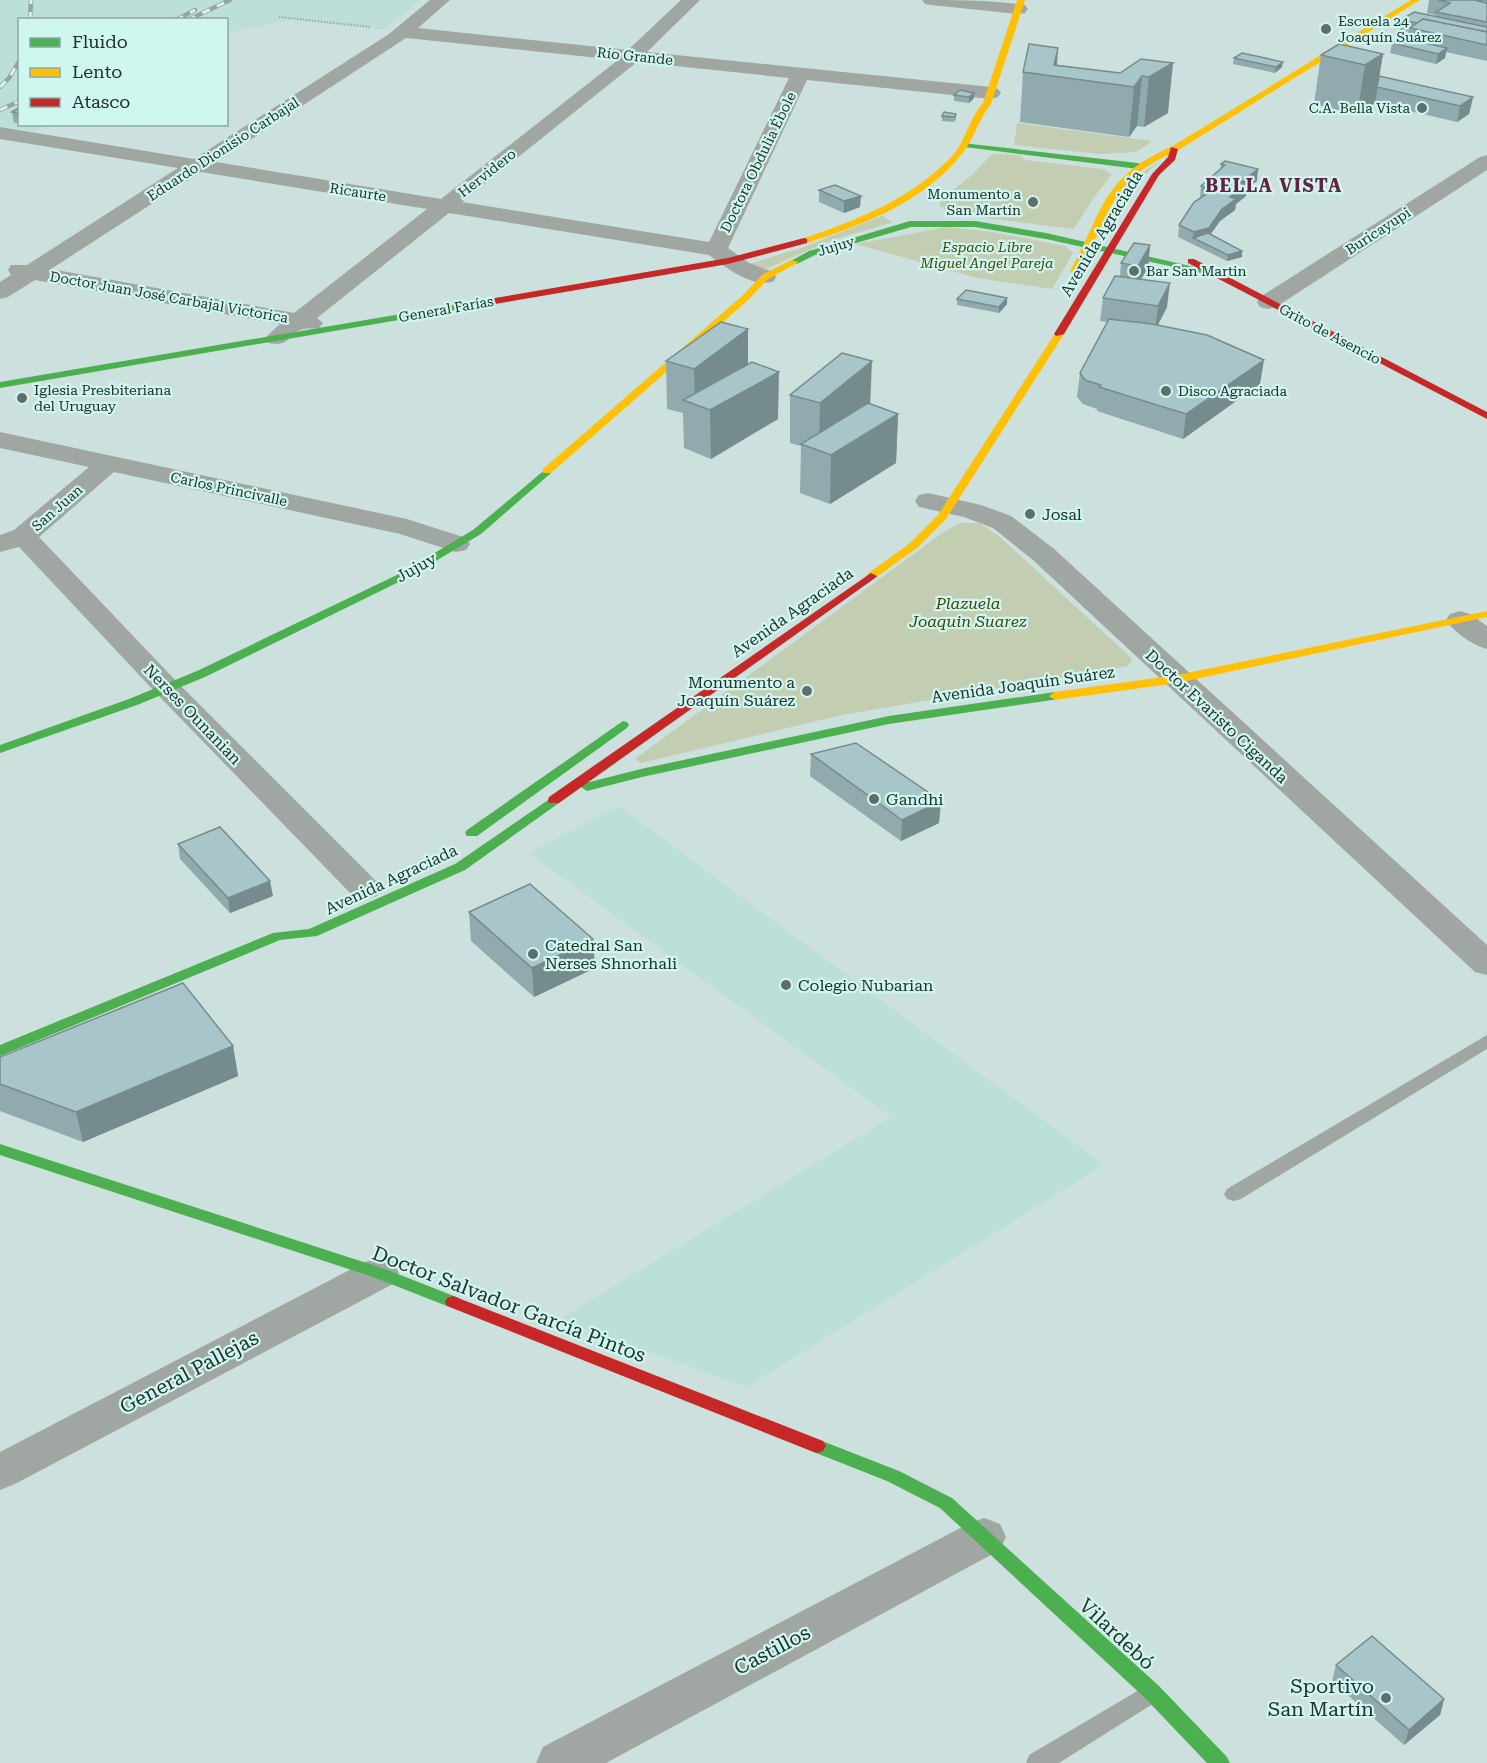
<svg xmlns="http://www.w3.org/2000/svg" width="1487" height="1763" viewBox="0 0 1487 1763" font-family="'Roboto Serif',serif">
  <rect width="100%" height="100%" fill="#cce1dd"/>
  <g fill="#bce0d9">
    <path d="M0,0H421L384,30L291,20L227,33L226,20H20V124L48,125L34,132L0,126Z"/>
    <path d="M619,806L1104,1165L747,1387L558,1320L891,1117L528,853Z"/>
  </g>
  <g fill="#c2cdb2">
    <path d="M1017,123L1152,141L1136,152L1099,154L1014,145Z"/>
    <path d="M992,154L1020,155L1025,160L1103,169L1112,174L1092,200L1074,229L962,215L948,212L940,206V200L972,175Z"/>
    <path d="M1158,162L1142,178L1107,234H1102L1107,218L1133,179Z"/>
    <path d="M882,216L893,222L827,242L766,269L749,264L801,248Z"/>
    <path d="M947,227L992,232L1065,246L1073,253L1052,289L977,278L856,244Z"/>
    <path d="M960,523H979L1000,537L1128,655L1132,660L1128,666L842,715L641,763L635,759L945,531Z"/>
  </g>
  <g fill="none" stroke-linecap="round" stroke-linejoin="round">
    <path stroke="#9fa8a5" stroke-width="2" stroke-dasharray="1.5 1.5" stroke-linecap="butt" d="M279,17L371,27"/>
    <g fill="#a0a6a2" fill-rule="evenodd">
      <path d="M1487,1035V1049L1241,1199L1234,1201L1227,1199L1224,1194L1227,1189Z"/>
      <path d="M1151,1683L1159,1686L1163,1693L1159,1700L1059,1763H1026L1029,1755Z"/>
    </g>
    <g fill="#a0a6a2" fill-rule="evenodd">
      <path d="M430,0H450L418,28L628,50L681,0H700L647,52L991,87L998,89L1001,93L998,97L991,99L807,80L728,248L749,263L773,272L776,277L773,282C750,287 727,268 709,255L449,213L317,318L323,323L319,328C314,329 309,328 304,329C289,331 291,348 269,343L265,338L280,324L35,280L8,297L0,299V282L11,275L8,270L11,265H27L178,168L0,139V127L194,159L389,34ZM406,38L618,60L441,199L216,162ZM637,62L789,78L709,242L462,202ZM201,172L427,209L294,313L51,269Z"/>
      <path d="M922,0C956,0 992,0 1025,5L1028,9L1025,13L1019,14L931,5L925,4Z"/>
      <path d="M1487,155V170L1276,307L1268,309L1260,307L1257,302L1260,297L1480,157Z"/>
      <path d="M0,432L407,519L466,538L470,544L466,550L456,552L400,534L114,472L39,537L177,682L377,882L382,889L377,896L365,899L353,896L157,694L19,547L0,552V535L14,530L89,467L0,448Z"/>
      <path d="M928,493L981,505L1011,516L1053,548L1487,945V975L1475,972L1033,560L993,528L964,517L919,507L915,501L919,495Z"/>
      <path d="M1460,611L1470,614L1487,626V649C1472,645 1455,633 1446,620L1450,614Z"/>
      <path d="M379,1258L393,1262L399,1273L393,1284L15,1484L0,1490V1452L365,1262Z"/>
      <path d="M984,1518L1000,1524L1006,1537L1000,1550L606,1763H536L543,1747L968,1524Z"/>
    </g>
    <g fill="#4caf50" fill-rule="evenodd">
      <path d="M962,143L1138,163L1142,166L1138,169L965,147H962Z"/>
      <path d="M910,221H975L1046,233L1216,272L1211,275L1046,239L975,227H911L815,255L797,264L789,262L809,251Z"/>
      <path d="M489,299L492,300V304L0,388V382Z"/>
      <path d="M547,468L552,471L551,473L481,534L409,577L205,677L137,705L0,753V745L129,699L197,671L401,573L473,530Z"/>
      <path d="M1055,692L1061,696L1059,699L889,724L642,777L587,791L581,787L582,784L641,769L889,716Z"/>
      <path d="M623,721L627,722L629,725L627,728L477,836H467L465,833L467,830Z"/>
      <path d="M554,796L560,800L559,803L465,870L317,936L280,940L0,1056V1045L273,933L309,929L455,864Z"/>
      <path d="M0,1144L385,1269L459,1298L461,1302L459,1306L453,1308L447,1306L373,1277L0,1155Z"/>
      <path d="M817,1439L899,1471L952,1498L1159,1686L1227,1757L1230,1763H1207L1145,1698L940,1508L887,1481L811,1451L808,1446L811,1441Z"/>
    </g>
    <g fill="#ffc107" fill-rule="evenodd">
      <path d="M1017,0H1025L991,104C978,120 974,140 961,155C924,202 862,225 807,243H801V239C856,221 913,198 953,155C966,140 969,118 983,103Z"/>
      <path d="M1411,0H1420L1177,151C1108,180 1112,213 1080,271L1072,273L1070,271C1103,213 1101,177 1171,147Z"/>
      <path d="M791,260L799,262L768,279L747,301L551,473H543V469L741,297L762,275Z"/>
      <path d="M1056,332L1064,334L946,519L917,548L875,578H867V574L909,544L938,515Z"/>
      <path d="M1487,611V617L1177,683L1055,700L1049,696L1055,692L1177,675Z"/>
    </g>
    <g fill="#c62828" fill-rule="evenodd">
      <path d="M1171,147L1178,149L1175,160L1159,175L1064,334L1056,336L1054,334L1152,174L1168,157Z"/>
      <path d="M804,238L807,239V243L728,264L489,305L484,302L489,299L728,258Z"/>
      <path d="M1188,259H1194L1487,412V419L1188,263Z"/>
      <path d="M871,573L877,576L875,578L559,803H549L548,800L549,797Z"/>
      <path d="M453,1296L823,1441L826,1446L823,1451L817,1453L811,1451L447,1306L445,1302L447,1298Z"/>
    </g>
    <g stroke="#98a29f" stroke-width="4.5">
      <g id="rail">
        <path d="M30,20L31,0"/>
        <path d="M176,20L195,10"/>
        <path d="M188,20L230,0"/>
        <path d="M0,87L9,78L20,60"/>
        <path d="M0,110L20,101"/>
      </g>
    </g>
    <use href="#rail" stroke="#d0f7ef" stroke-width="3" stroke-dasharray="8" stroke-linecap="butt"/>
  </g>
  <g fill="#90aaad">
    <path d="M1429,0H1487V61L1446,52L1445,58L1436,64L1390,53L1392,43L1409,33V32L1400,30L1401,20L1435,17V15L1427,13Z"/>
    <path d="M1339,44L1383,54L1379,76L1473,97L1469,114L1457,122L1375,103L1357,115L1314,104L1321,55Z"/>
    <path d="M1058,48L1057,65L1120,73L1141,59L1168,113L1144,127L1137,126L1129,137L1020,122L1023,72Z"/>
    <path d="M1234,58L1282,67L1275,73L1233,64Z"/>
    <path d="M974,93V98L969,103L954,101V95Z"/>
    <path d="M20,107V123H14L12,112Z"/>
    <path d="M956,114V119L954,122L942,121V116Z"/>
    <path d="M1225,161L1257,181L1247,188L1246,196L1236,204L1235,210L1220,221L1210,235L1242,251V257L1227,261L1178,237L1179,225L1201,198H1200L1201,186L1220,169L1221,164Z"/>
    <path d="M819,190L860,207L844,213L819,202Z"/>
    <path d="M1150,245L1148,268L1141,279L1167,307L1158,325L1260,384L1183,439L1097,411V409L1083,404L1077,397L1080,373L1107,322L1100,321L1103,298L1120,276L1121,263Z"/>
    <path d="M957,299L1007,304L999,313L957,305Z"/>
    <path d="M666,361L748,364L778,419L711,459L684,448L683,413L667,409Z"/>
    <path d="M790,395L870,404L898,414L896,463L830,504L800,493L801,446L790,443Z"/>
    <path d="M811,754L941,801L939,823L901,841L810,776Z"/>
    <path d="M178,844L273,896L230,913L180,859Z"/>
    <path d="M469,912L595,968L534,997L471,941Z"/>
    <path d="M233,1046L238,1076L83,1142L0,1111V1057Z"/>
    <path d="M1336,1665L1444,1699L1440,1715L1404,1745L1332,1681Z"/>
  </g>
  <g fill="#768b8d">
    <path d="M1437,39L1435,49L1429,44Z"/>
    <path d="M1058,48L1056,77L1054,65Z"/>
    <path d="M1447,48L1445,58L1436,64L1438,54Z"/>
    <path d="M1383,54L1375,103L1357,115L1365,65Z"/>
    <path d="M1283,62L1282,67L1275,73L1276,67Z"/>
    <path d="M1173,63L1168,113L1144,127L1149,77Z"/>
    <path d="M1142,76L1137,126L1129,137L1134,87Z"/>
    <path d="M974,93V98L969,103V97Z"/>
    <path d="M1473,97L1469,114L1457,122L1460,106Z"/>
    <path d="M1258,169L1257,181L1247,188L1246,196L1236,204L1235,210L1220,221L1207,239L1193,238L1194,232L1230,197L1240,183Z"/>
    <path d="M861,196L860,207L844,213V201Z"/>
    <path d="M1150,245L1148,268L1135,289L1138,266Z"/>
    <path d="M1242,251V257L1227,261L1228,255Z"/>
    <path d="M1170,283L1167,307L1155,330L1158,306Z"/>
    <path d="M1007,298V304L999,313V307Z"/>
    <path d="M748,329V376L695,404L694,369Z"/>
    <path d="M1264,360L1260,384L1183,439L1186,414Z"/>
    <path d="M872,361L870,408L819,451L820,403Z"/>
    <path d="M779,372L778,419L711,459L710,410Z"/>
    <path d="M898,414L896,463L830,504L831,455Z"/>
    <path d="M941,801L939,823L901,841L902,820Z"/>
    <path d="M270,881L273,896L230,913L228,898Z"/>
    <path d="M593,939L595,968L534,997L532,968Z"/>
    <path d="M233,1046L238,1076L83,1142L76,1112Z"/>
    <path d="M1444,1699L1440,1715L1404,1745L1409,1730Z"/>
  </g>
  <g fill="#a8c6c9" stroke="#768b8d" stroke-width="1.5">
    <path d="M1438,0H1475L1487,3V22L1436,12L1450,3Z"/>
    <path d="M1475,0H1487V3Z"/>
    <path d="M1414,12L1487,27V32L1423,19L1417,23L1401,20Z"/>
    <path d="M1423,19L1487,32V45L1410,28Z"/>
    <path d="M1409,33L1437,39L1429,44L1447,48L1438,54L1392,43Z"/>
    <path d="M1029,44L1058,48L1054,65L1120,73L1141,59L1173,63L1149,77L1142,76L1134,87L1023,72Z"/>
    <path d="M1339,44L1383,54L1365,65L1321,55Z"/>
    <path d="M1242,53L1283,62L1276,67L1234,58Z"/>
    <path d="M1379,76L1473,97L1460,106L1377,87Z"/>
    <path d="M960,90L974,93L969,97L954,95Z"/>
    <path d="M20,107V113L12,112Z"/>
    <path d="M944,112L956,114L955,117L942,116Z"/>
    <path d="M1225,161L1258,169L1240,183L1248,185L1230,197L1236,199L1222,209L1209,228L1194,232L1179,225L1194,202L1210,192L1203,190L1206,188L1201,186L1225,165L1221,164Z"/>
    <path d="M835,185L861,196L844,201L819,190Z"/>
    <path d="M1208,233L1242,251L1228,255L1193,238Z"/>
    <path d="M1134,243L1150,245L1138,266L1121,263Z"/>
    <path d="M1115,276L1170,283L1158,306L1103,298Z"/>
    <path d="M966,290L1007,298L999,307L957,299Z"/>
    <path d="M1109,319L1152,324L1207,335L1264,360L1186,414L1099,387L1101,385L1085,380L1080,373Z"/>
    <path d="M721,322L748,329L694,369L666,361Z"/>
    <path d="M842,353L872,361L820,403L790,395Z"/>
    <path d="M752,362L779,372L710,410L683,400Z"/>
    <path d="M868,403L898,414L831,455L801,444Z"/>
    <path d="M856,743L941,801L902,820L811,754Z"/>
    <path d="M220,827L270,881L228,898L178,844Z"/>
    <path d="M530,884L593,939L532,968L469,912Z"/>
    <path d="M183,983L233,1046L76,1112L0,1084V1057Z"/>
    <path d="M1372,1636L1444,1699L1409,1730L1336,1665Z"/>
  </g>
  <g fill="#5e6f6b" stroke="#d0f7ef" stroke-width="2">
    <circle cx="1326" cy="29" r="6"/>
    <circle cx="1422" cy="108" r="6"/>
    <circle cx="1033" cy="202" r="6"/>
    <circle cx="1134" cy="271" r="6"/>
    <circle cx="1166" cy="391" r="6"/>
    <circle cx="22" cy="398" r="6"/>
    <circle cx="1030" cy="514" r="6"/>
    <circle cx="807" cy="691" r="6"/>
    <circle cx="874" cy="799" r="6"/>
    <circle cx="533" cy="954" r="6"/>
    <circle cx="786" cy="985" r="6"/>
    <circle cx="1386" cy="1698" r="6"/>
  </g>
  <g text-anchor="middle" stroke-width="4.5" stroke-linejoin="round" paint-order="stroke">
    <g font-size="14" fill="#22312e" stroke="#d0f7ef" text-anchor="start">
      <text x="1338" y="26">Escuela 24<tspan x="1338" dy="16">Joaquín Suárez</tspan></text>
      <text x="1410" y="113" text-anchor="end">C.A. Bella Vista</text>
      <text x="1021" y="199" text-anchor="end">Monumento a<tspan x="1021" dy="16">San Martín</tspan></text>
      <text x="1146" y="276">Bar San Martin</text>
      <text x="34" y="395">Iglesia Presbiteriana<tspan x="34" dy="16">del Uruguay</tspan></text>
      <text x="1178" y="396">Disco Agraciada</text>
    </g>
    <g font-size="14" fill="#22312e" stroke="#d0f7ef">
      <text transform="translate(635 56) rotate(6)" y="5">Río Grande</text>
      <text transform="translate(223 149) rotate(-33)" y="5">Eduardo Dionisio Carbajal</text>
      <text transform="translate(758 162) rotate(-64)" y="5">Doctora Obdulia Ébole</text>
      <text transform="translate(487 173) rotate(-38)" y="5">Hervidero</text>
      <text transform="translate(358 192) rotate(9)" y="5">Ricaurte</text>
      <text transform="translate(1378 231) rotate(-33)" y="5">Buricayupi</text>
      <text transform="translate(836 246) rotate(-17)" y="5">Jujuy</text>
      <text transform="translate(169 297) rotate(10)" y="5">Doctor Juan José Carbajal Victorica</text>
      <text transform="translate(446 309) rotate(-10)" y="5">General Farías</text>
      <text transform="translate(1330 334) rotate(28)" y="5">Grito de Asencio</text>
      <text transform="translate(229 489) rotate(12)" y="5">Carlos Princivalle</text>
      <text transform="translate(57 508) rotate(-41)" y="5">San Juan</text>
    </g>
    <g font-size="14" font-style="italic" fill="#434605" stroke="#d0f7ef">
      <text x="987" y="252">Espacio Libre<tspan x="987" dy="16">Miguel Angel Pareja</tspan></text>
    </g>
    <g font-size="16" fill="#22312e" stroke="#d0f7ef">
      <text transform="translate(1101 233) rotate(-59)" y="6">Avenida Agraciada</text>
      <text transform="translate(416 567) rotate(-29)" y="6">Jujuy</text>
      <text transform="translate(792 612) rotate(-35)" y="6">Avenida Agraciada</text>
      <text transform="translate(1023 684) rotate(-8)" y="6">Avenida Joaquín Suárez</text>
      <text transform="translate(193 714) rotate(46)" y="6">Nerses Ounanian</text>
      <text transform="translate(1217 716) rotate(43)" y="6">Doctor Evaristo Ciganda</text>
      <text transform="translate(391 879) rotate(-25)" y="6">Avenida Agraciada</text>
    </g>
    <g font-size="16" fill="#22312e" stroke="#d0f7ef" text-anchor="start">
      <text x="1042" y="520">Josal</text>
      <text x="795" y="688" text-anchor="end">Monumento a<tspan x="795" dy="18">Joaquín Suárez</tspan></text>
      <text x="886" y="805">Gandhi</text>
      <text x="545" y="951">Catedral San<tspan x="545" dy="18">Nerses Shnorhali</tspan></text>
      <text x="798" y="991">Colegio Nubarian</text>
    </g>
    <g font-size="16" font-style="italic" fill="#434605" stroke="#d0f7ef">
      <text x="968" y="609">Plazuela<tspan x="968" dy="18">Joaquin Suarez</tspan></text>
    </g>
    <g font-size="18" font-weight="bold" letter-spacing="1.5" fill="#632241" stroke="#d0f7ef">
      <text x="1274" y="192">BELLA VISTA</text>
    </g>
    <g font-size="20" fill="#22312e" stroke="#d0f7ef">
      <text transform="translate(509 1304) rotate(21)" y="7">Doctor Salvador García Pintos</text>
      <text transform="translate(189 1372) rotate(-28)" y="7">General Pallejas</text>
      <text transform="translate(1117 1634) rotate(43)" y="7">Vilardebó</text>
      <text transform="translate(772 1650) rotate(-28)" y="7">Castillos</text>
    </g>
    <g font-size="20" fill="#22312e" stroke="#d0f7ef" text-anchor="end">
      <text x="1374" y="1693">Sportivo<tspan x="1374" dy="23">San Martín</tspan></text>
    </g>
  </g>
  <rect x="18" y="18" width="210" height="108" fill="#d0f7ef" stroke="#8aa8a2" stroke-width="1.5"/>
  <rect x="30" y="38" width="30" height="9" fill="#4caf50" stroke="#8aa8a2" stroke-width="1.5"/>
  <text x="72" y="48" font-size="18" fill="#22312e">Fluido</text>
  <rect x="30" y="68" width="30" height="9" fill="#ffc107" stroke="#8aa8a2" stroke-width="1.5"/>
  <text x="72" y="78" font-size="18" fill="#22312e">Lento</text>
  <rect x="30" y="98" width="30" height="9" fill="#c62828" stroke="#8aa8a2" stroke-width="1.5"/>
  <text x="72" y="108" font-size="18" fill="#22312e">Atasco</text>
</svg>
